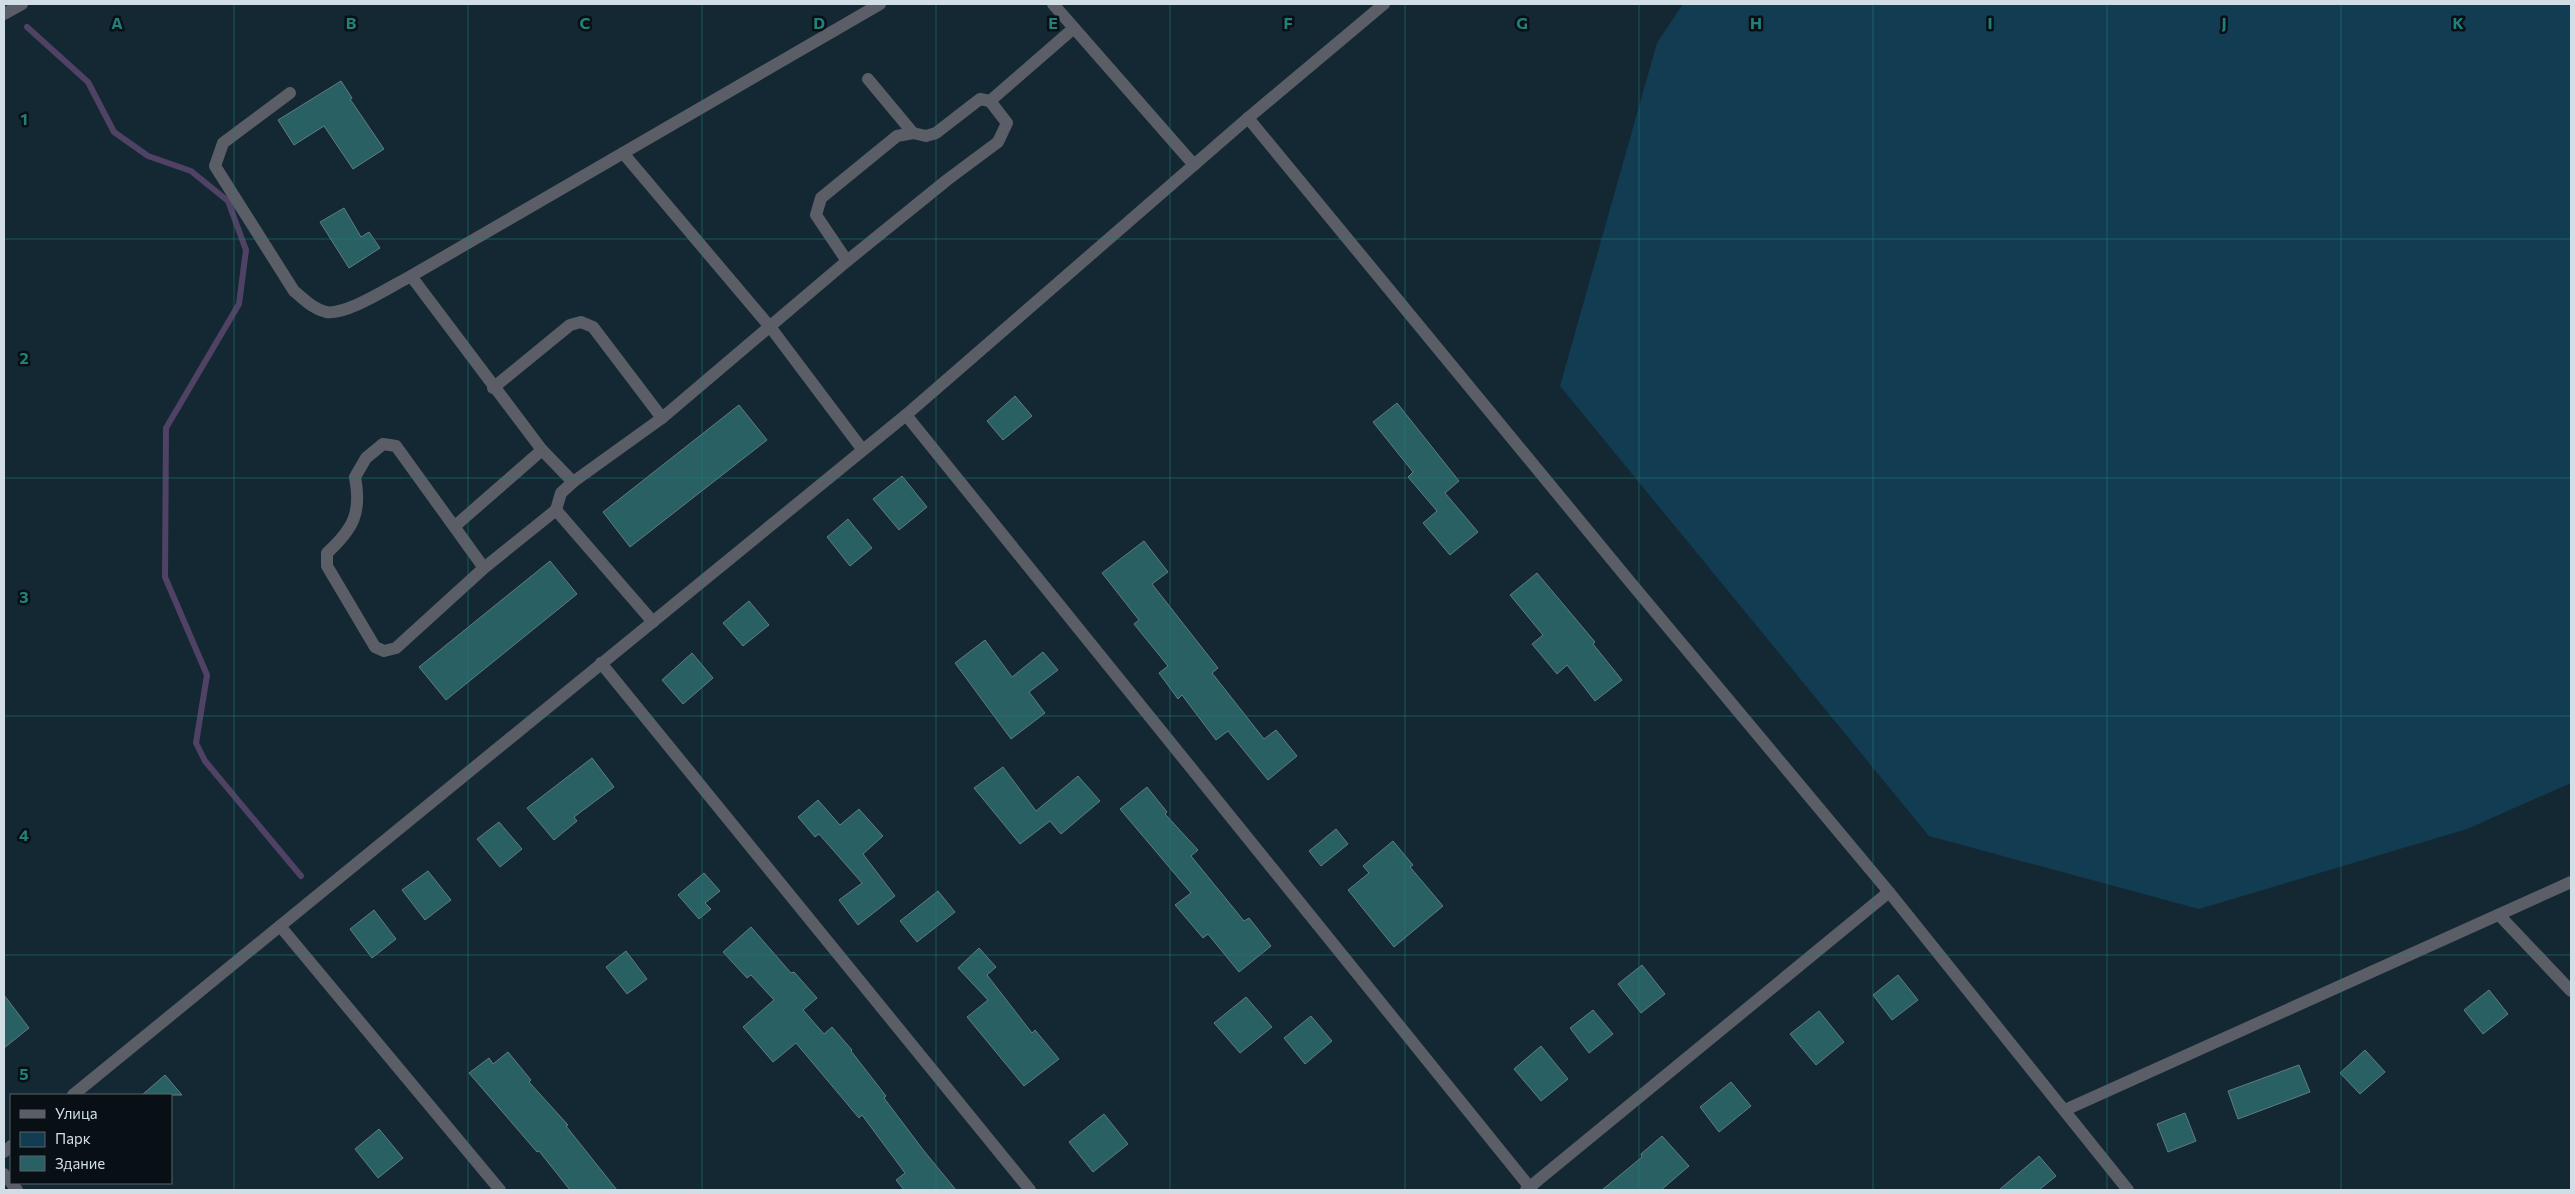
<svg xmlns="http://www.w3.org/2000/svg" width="2575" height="1194" viewBox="0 0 2575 1194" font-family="Commissioner,sans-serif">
  <rect width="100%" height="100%" fill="#142833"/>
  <path fill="#123c51" d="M1683,4H2571V783L2467,829L2199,909L1929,836L1560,386L1657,43Z"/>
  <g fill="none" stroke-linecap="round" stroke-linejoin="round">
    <path stroke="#4f4265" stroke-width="6" d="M27,27L88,82L114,132L148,156L191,171L228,201L246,250L239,304L166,428L165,577L207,675L196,743L205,761L301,876"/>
  </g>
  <g fill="#286064" stroke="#607d7f">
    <path d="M341,81L352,98L350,99L384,149L353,169L324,126L294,145L278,120Z"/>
    <path d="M344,208L361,237L369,232L380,248L349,268L320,222Z"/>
    <path d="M1015,396L1032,416L1003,440L987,421Z"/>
    <path d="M1397,403L1459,481L1445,493L1478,532L1450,555L1423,523L1437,511L1408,477L1413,472L1373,422Z"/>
    <path d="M739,405L767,440L630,547L603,512Z"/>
    <path d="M902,476L927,507L899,530L873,499Z"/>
    <path d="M848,519L872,548L850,566L827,537Z"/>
    <path d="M1144,541L1168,572L1152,584L1218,668L1212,673L1264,739L1276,730L1297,756L1268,780L1228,731L1216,740L1182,695L1178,699L1159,673L1168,666L1134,624L1139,620L1102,573Z"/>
    <path d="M550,561L577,594L446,700L419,667Z"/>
    <path d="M1537,573L1595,642L1593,644L1622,680L1595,701L1567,665L1557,674L1532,644L1543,635L1510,595Z"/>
    <path d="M749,601L769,625L743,646L723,623Z"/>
    <path d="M985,640L1012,677L1043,652L1058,670L1029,692L1045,713L1011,739L955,663Z"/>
    <path d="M692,653L713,678L683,704L662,680Z"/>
    <path d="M592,758L614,787L574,817L577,821L554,840L527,808Z"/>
    <path d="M1003,767L1036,811L1078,776L1100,801L1061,834L1050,821L1020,844L974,788Z"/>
    <path d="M1147,787L1167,812L1165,814L1198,850L1191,856L1244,921L1249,918L1271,946L1239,972L1208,934L1203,938L1175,905L1191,893L1120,809Z"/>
    <path d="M818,800L840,825L859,809L883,836L863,854L895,896L858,925L839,900L862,883L819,834L815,837L798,817Z"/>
    <path d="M499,822L522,849L500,867L477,839Z"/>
    <path d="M1336,829L1348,844L1321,866L1309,851Z"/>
    <path d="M1393,841L1413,865L1410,867L1443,906L1394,947L1348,890L1369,873L1363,866Z"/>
    <path d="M428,871L451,900L425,920L402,890Z"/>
    <path d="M704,873L720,891L705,903L711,909L699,919L678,895Z"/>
    <path d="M938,891L955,912L917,942L900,921Z"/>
    <path d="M374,910L396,939L372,958L350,929Z"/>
    <path d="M751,927L791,973L794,972L817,998L803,1010L824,1034L832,1027L852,1050L851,1051L886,1096L884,1098L924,1151L956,1190H904L896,1180L905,1173L862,1115L859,1118L796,1043L773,1062L743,1027L774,1000L751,975L747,978L723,952Z"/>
    <path d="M979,948L996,967L987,975L1032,1033L1035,1030L1059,1059L1024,1086L967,1017L988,1000L958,968Z"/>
    <path d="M626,951L647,979L627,994L606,967Z"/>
    <path d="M1642,965L1665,994L1641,1013L1618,984Z"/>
    <path d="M1898,975L1918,1000L1892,1020L1873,995Z"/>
    <path d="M2489,990L2508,1014L2483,1034L2464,1010Z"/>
    <path d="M4,995L29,1028L4,1048Z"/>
    <path d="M1246,997L1272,1027L1240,1053L1214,1023Z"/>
    <path d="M1593,1010L1613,1034L1589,1053L1570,1028Z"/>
    <path d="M1819,1011L1844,1042L1816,1065L1790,1034Z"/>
    <path d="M1311,1016L1332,1041L1305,1064L1284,1038Z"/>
    <path d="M1541,1046L1568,1079L1541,1101L1514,1069Z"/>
    <path d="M2365,1050L2385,1072L2360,1094L2340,1073Z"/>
    <path d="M508,1052L531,1080L529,1082L568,1125L566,1126L617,1190H570L539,1151L537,1152L469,1073L489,1058L493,1064Z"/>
    <path d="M2299,1065L2310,1092L2238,1119L2228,1091Z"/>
    <path d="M165,1075L182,1095H142Z"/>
    <path d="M1731,1082L1751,1106L1719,1132L1700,1107Z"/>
    <path d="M2185,1113L2196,1141L2168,1152L2157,1124Z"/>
    <path d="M1104,1114L1128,1144L1093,1172L1069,1142Z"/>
    <path d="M379,1129L403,1158L378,1178L355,1149Z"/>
    <path d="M1662,1136L1689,1166L1661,1190H1602L1642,1157L1641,1154Z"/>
    <path d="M2039,1156L2056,1176L2039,1190H1999Z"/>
  </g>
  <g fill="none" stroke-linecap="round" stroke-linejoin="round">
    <g stroke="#5b5e67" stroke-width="12">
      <path d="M1053,4L1194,165"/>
      <path d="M4,14L22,4"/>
      <path d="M868,79L913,133"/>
      <path d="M290,93L223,143L215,166L294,291C304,299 313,309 326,312C346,316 391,286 411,276L880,4"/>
      <path d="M1248,118L1626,577L1889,892L2128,1190"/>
      <path d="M623,153L771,328L862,449"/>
      <path d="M847,261L816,215L821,198L897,136L913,133L926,136L936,133L980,99L990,101"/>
      <path d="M411,276L542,450L455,526"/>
      <path d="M493,388L570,325L581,322L593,327L662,418"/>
      <path d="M906,415L1532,1190"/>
      <path d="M542,450L573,482"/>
      <path d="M556,510L561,493L573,482L662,418L847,261L947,180L998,142L1007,123L990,101L1074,28"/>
      <path d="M484,568L396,446L383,444L366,458L355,477C362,513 353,529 327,553V566L375,647L384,651L396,648L484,568L556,510L653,622"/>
      <path d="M601,663L1030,1190"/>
      <path d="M2500,916L2571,991"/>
      <path d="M280,926L500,1190"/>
      <path d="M73,1095L906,415L1248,118L1384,4"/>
      <path d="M2065,1110L2571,882"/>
      <path d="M4,1152L11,1146"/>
      <path d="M4,1174L17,1190"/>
      <path d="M1526,1190L1889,892"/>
    </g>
  </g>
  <path fill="none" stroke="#22807a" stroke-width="1" stroke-opacity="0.55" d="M234,4V1190M468,4V1190M702,4V1190M936,4V1190M1170,4V1190M1405,4V1190M1639,4V1190M1873,4V1190M2107,4V1190M2341,4V1190M4,239H2571M4,478H2571M4,716H2571M4,955H2571"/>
  <g font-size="16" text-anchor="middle" font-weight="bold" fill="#22807a" stroke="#081015" stroke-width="5" stroke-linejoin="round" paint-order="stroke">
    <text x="117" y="29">A</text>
    <text x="351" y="29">B</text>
    <text x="585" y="29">C</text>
    <text x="819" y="29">D</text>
    <text x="1053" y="29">E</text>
    <text x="1288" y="29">F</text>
    <text x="1522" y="29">G</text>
    <text x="1756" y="29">H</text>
    <text x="1990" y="29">I</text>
    <text x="2224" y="29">J</text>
    <text x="2458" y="29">K</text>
    <text x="24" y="125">1</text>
    <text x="24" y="364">2</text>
    <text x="24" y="603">3</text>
    <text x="24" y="841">4</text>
    <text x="24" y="1080">5</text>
  </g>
  <rect width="2575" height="1194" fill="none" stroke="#d2dee5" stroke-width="10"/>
  <rect x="10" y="1094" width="162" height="90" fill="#081015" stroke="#596268"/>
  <rect x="20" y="1110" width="25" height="8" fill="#5b5e67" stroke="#596268"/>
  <text x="55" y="1119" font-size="15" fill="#d2dee5">Улица</text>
  <rect x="20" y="1132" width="25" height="15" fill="#123c51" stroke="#596268"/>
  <text x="55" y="1144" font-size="15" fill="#d2dee5">Парк</text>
  <rect x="20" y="1156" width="25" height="15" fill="#286064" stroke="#596268"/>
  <text x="55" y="1169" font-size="15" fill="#d2dee5">Здание</text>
</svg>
